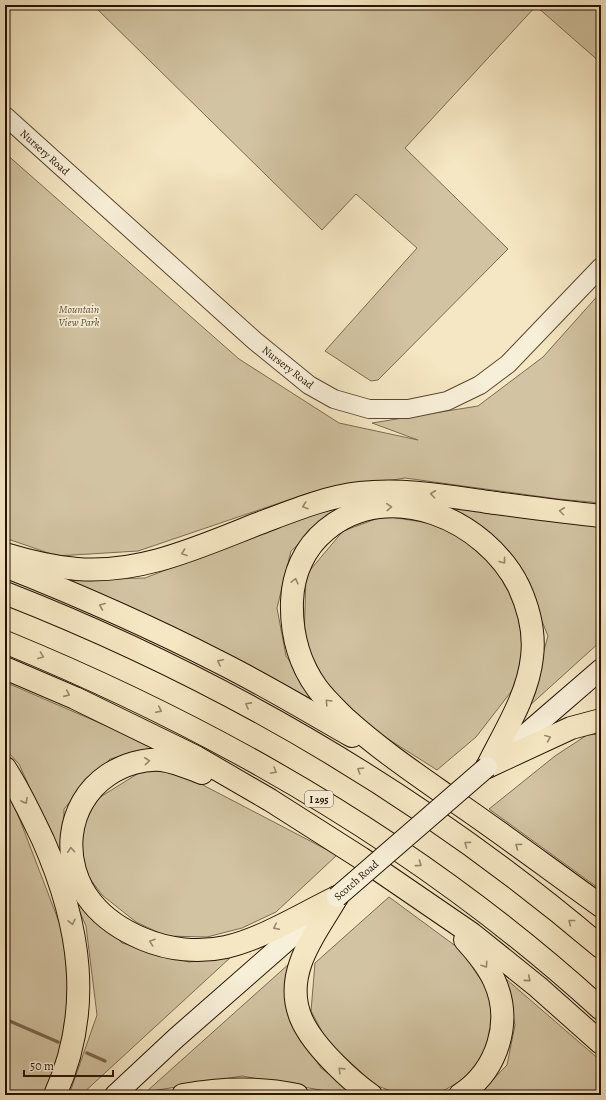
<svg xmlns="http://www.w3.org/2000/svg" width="606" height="1100" viewBox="0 0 606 1100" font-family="Alegreya,serif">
  <rect width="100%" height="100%" fill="#f5e7c3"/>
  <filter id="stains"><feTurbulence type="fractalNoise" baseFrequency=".005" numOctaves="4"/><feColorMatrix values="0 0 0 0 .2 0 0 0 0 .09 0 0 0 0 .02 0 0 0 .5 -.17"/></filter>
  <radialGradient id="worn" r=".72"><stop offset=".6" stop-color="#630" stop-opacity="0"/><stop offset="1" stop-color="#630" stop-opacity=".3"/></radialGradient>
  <g fill="#d2c3a2" stroke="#7c6b51">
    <path d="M93,5H601V63L536,6L405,148L508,249L378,380L371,381L325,351L417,248L356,194L322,230Z"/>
    <path d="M5,153L239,359L339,423L418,440L372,423L478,406L543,357L601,292V503L558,499L405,478L309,493L138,551L57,556L5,538Z"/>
    <path d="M362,501L320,525L291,551L277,608L286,656L319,703L67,580L145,578L313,513Z"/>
    <path d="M438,501L601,526V641L528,707L548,636L524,577L490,533Z"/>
    <path d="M384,516L429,523L470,539L491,562L516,601L527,652L514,688L476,737L437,770L374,730L331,692L304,642L306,575L343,531Z"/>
    <path d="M5,682L155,747L110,759L87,782L64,809L63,861L19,764L5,749Z"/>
    <path d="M601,734V890L489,809L555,756L587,735Z"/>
    <path d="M142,771L178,772L337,855L276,912L242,928L207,937L166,936L136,922L102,895L82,868L80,832L97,799Z"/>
    <path d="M5,781L69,948L67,1043L44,1095H5Z"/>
    <path d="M70,889L122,943L189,962L231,957L81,1095H69L97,1015L86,926Z"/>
    <path d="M389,897L461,950L493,998L489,1046L469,1076L436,1095L399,1094L375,1085L327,1041L311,1011L315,963Z"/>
    <path d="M290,963L292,1022L321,1068L357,1095H336L326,1091L242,1076L146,1092Z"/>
    <path d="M506,979L601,1061V1095H478L507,1065L515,1025Z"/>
  </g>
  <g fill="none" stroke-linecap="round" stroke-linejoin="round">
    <g stroke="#78674d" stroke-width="3.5">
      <path d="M5,1019L58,1042"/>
      <path d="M87,1053L105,1061"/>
    </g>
    <g stroke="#5a4831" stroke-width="20">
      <path id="tertiary" d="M5,116L255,341L309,385L334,399L369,409H408L447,401L480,385L508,364L601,267"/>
    </g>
    <g stroke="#261300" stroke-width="22">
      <g id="secondary">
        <path d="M498,758L601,669"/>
        <path d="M115,1095L176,1038L322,910"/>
      </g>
    </g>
    <g stroke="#261300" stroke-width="24">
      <g id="motorway">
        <path d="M5,554C28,561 53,567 77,569C142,574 201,546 260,523C292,511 325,497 360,493C403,488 446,496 488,502C526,507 563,512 601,516"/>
        <path d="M5,566C78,595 149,626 219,662C265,685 308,711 352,736"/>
        <path d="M5,593C222,678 423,796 601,947"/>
        <path d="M5,642C222,731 427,850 601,1009"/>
        <path d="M5,668L75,698L196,757L270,800L361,858L472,934L538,987L601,1043"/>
        <path d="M487,767C504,732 528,696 532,657C535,633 529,609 519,587C486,520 390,477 326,530C304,548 293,574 292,601C291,632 299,663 317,688C325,699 336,709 346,719C379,749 416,774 453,800C503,834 552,871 601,906"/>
        <path d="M487,767L571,728L601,720"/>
        <path d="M5,768C20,791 31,815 43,840C80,924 94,1009 55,1095"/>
        <path d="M202,773C189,768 176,762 162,760C144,758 123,765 108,775C65,804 60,864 92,903C105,919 124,931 143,939C169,950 199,953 226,947C264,938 302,914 337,897"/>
        <path d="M337,897C325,918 309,939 301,962C285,1006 306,1035 336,1065C347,1076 358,1086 371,1095"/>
        <path d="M183,1095C222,1088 258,1087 297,1095"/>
        <path d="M460,1095C498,1070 513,1021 494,980C487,965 476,952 465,940"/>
      </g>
    </g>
    <use href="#tertiary" stroke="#f8efd8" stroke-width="18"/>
    <use href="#secondary" stroke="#f8efd8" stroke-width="20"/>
    <use href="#motorway" stroke="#f5e7c3" stroke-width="22"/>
    <g stroke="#261300" stroke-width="22" stroke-linecap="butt">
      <path id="secondary-bridge" d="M337,897L487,767"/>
    </g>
    <use href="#secondary-bridge" stroke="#f8efd8" stroke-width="20"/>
  </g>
  <defs><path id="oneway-chevron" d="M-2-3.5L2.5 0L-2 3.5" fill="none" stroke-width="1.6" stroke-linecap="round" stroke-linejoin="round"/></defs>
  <g stroke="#98886b">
    <use href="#oneway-chevron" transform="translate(433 494) rotate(-173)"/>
    <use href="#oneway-chevron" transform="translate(305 506) rotate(161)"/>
    <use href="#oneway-chevron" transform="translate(389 507) rotate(-3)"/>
    <use href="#oneway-chevron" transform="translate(562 511) rotate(-173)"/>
    <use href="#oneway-chevron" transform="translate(184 553) rotate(160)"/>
    <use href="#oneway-chevron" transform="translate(503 561) rotate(53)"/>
    <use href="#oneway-chevron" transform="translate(295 581) rotate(-76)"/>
    <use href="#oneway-chevron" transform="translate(102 606) rotate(-157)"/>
    <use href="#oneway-chevron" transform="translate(41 656) rotate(22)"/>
    <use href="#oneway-chevron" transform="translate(220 662) rotate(-153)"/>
    <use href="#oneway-chevron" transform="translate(67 694) rotate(24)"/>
    <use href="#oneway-chevron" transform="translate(328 702) rotate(-134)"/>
    <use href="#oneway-chevron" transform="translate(248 705) rotate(-151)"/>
    <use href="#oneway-chevron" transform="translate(159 710) rotate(26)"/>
    <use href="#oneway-chevron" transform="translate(548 738) rotate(-23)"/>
    <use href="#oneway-chevron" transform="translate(147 761) rotate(-6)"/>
    <use href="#oneway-chevron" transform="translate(360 770) rotate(-148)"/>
    <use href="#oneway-chevron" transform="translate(274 771) rotate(30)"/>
    <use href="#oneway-chevron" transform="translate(25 801) rotate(61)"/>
    <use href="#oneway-chevron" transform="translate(467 844) rotate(-144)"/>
    <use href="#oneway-chevron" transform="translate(518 846) rotate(-144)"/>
    <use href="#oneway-chevron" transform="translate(71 850) rotate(-94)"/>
    <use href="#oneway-chevron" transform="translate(419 864) rotate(36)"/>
    <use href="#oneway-chevron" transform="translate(72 922) rotate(77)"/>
    <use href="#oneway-chevron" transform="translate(571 922) rotate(-141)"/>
    <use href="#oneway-chevron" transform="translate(276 927) rotate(154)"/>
    <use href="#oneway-chevron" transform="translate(152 942) rotate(-161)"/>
    <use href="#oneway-chevron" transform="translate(485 965) rotate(56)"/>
    <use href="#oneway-chevron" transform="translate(528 979) rotate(40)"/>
    <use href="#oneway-chevron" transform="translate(341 1070) rotate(-136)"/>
  </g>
  <g text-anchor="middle" stroke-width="3.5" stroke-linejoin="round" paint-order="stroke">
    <rect fill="#f8efd8" stroke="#655541" stroke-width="1" x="305" y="791" width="28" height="16" rx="3"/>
    <g font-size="10" font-weight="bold" fill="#261300">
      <text x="319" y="803">I 295</text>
    </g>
    <g font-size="11" fill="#261300" stroke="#f8efd8">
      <text transform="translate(45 152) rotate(42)" y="4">Nursery Road</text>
      <text transform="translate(288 367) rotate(38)" y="4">Nursery Road</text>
      <text transform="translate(356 880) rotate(-41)" y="4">Scotch Road</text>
    </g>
    <g font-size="11" font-style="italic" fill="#625139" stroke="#f8efd8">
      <text x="79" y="313">Mountain<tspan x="79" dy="13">View Park</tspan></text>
    </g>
  </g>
  <rect width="606" height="1100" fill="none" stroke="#f5e7c3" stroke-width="20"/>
  <rect x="6" y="6" width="594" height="1088" fill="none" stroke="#261300" stroke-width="2"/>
  <rect x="10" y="10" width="586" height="1080" fill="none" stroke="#261300"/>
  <path d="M24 1070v6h89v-6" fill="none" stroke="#261300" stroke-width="2"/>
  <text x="30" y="1070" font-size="12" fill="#261300" stroke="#f8efd8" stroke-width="3" paint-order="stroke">50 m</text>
  <rect width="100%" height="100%" filter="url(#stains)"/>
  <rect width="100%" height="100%" fill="url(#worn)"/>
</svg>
